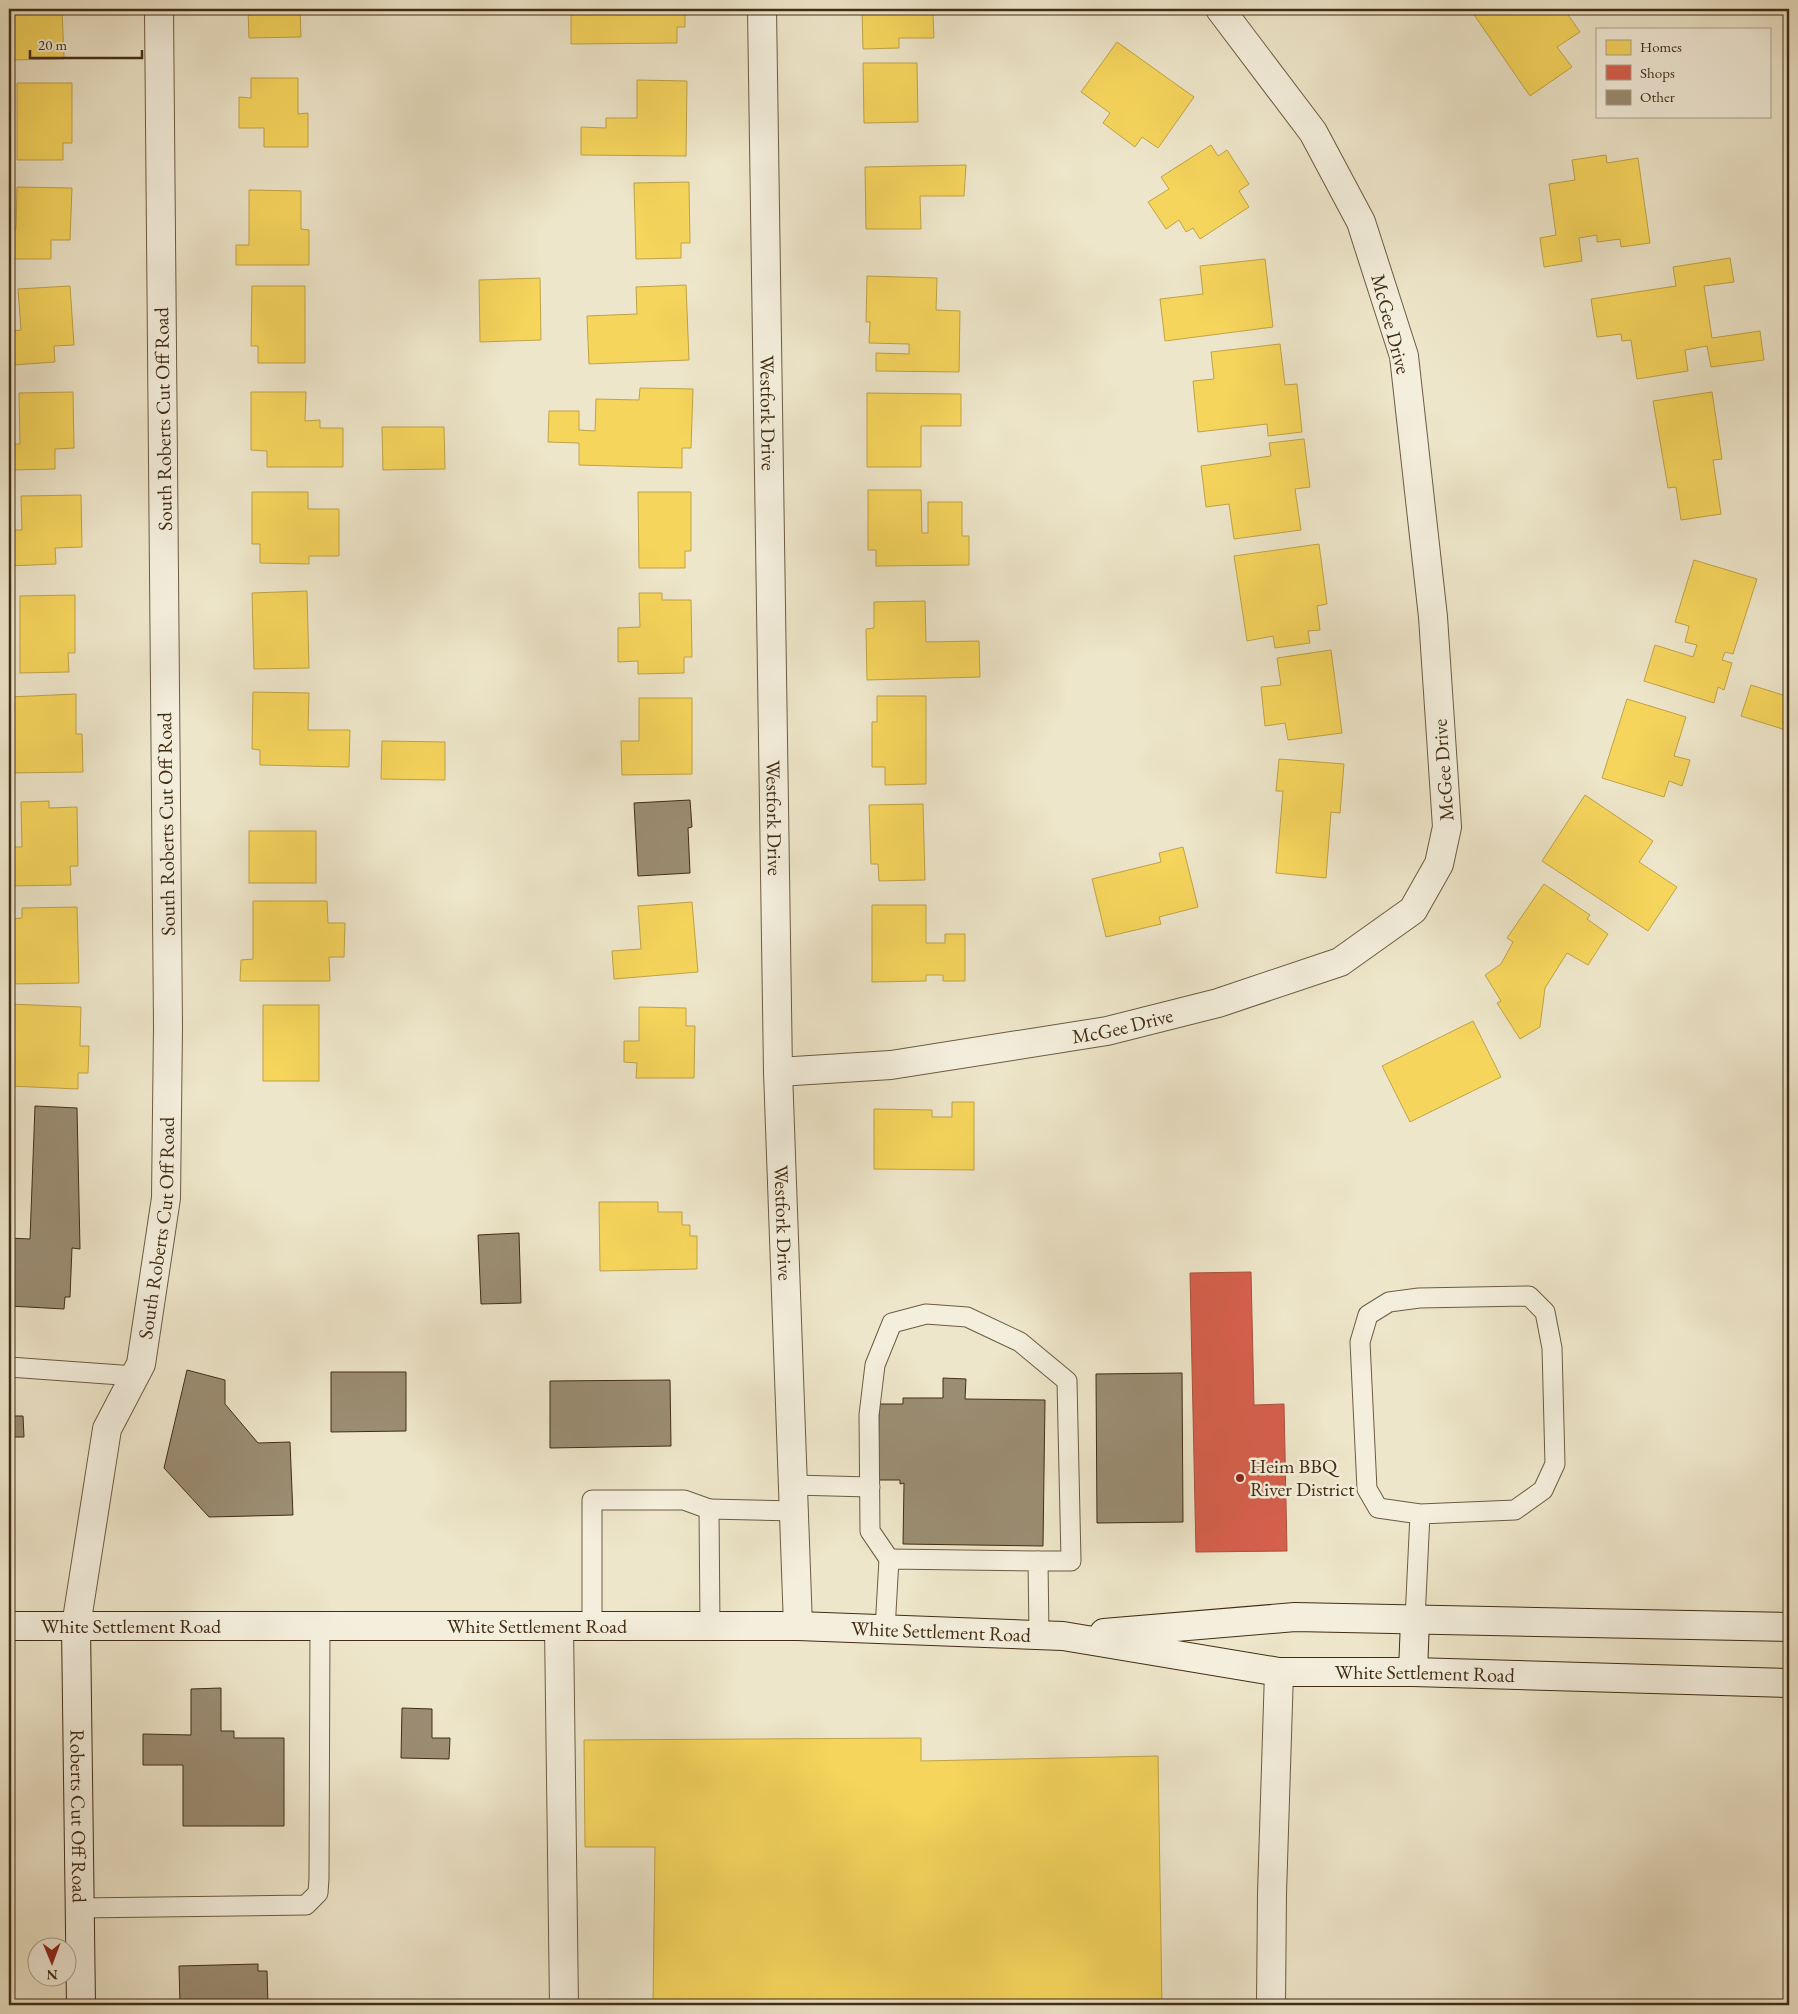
<svg xmlns="http://www.w3.org/2000/svg" width="1798" height="2014" viewBox="0 0 1798 2014" font-family="'EB Garamond',serif">
  <rect width="100%" height="100%" fill="#eee6ca"/>
  <filter id="stains"><feTurbulence type="fractalNoise" baseFrequency=".004" numOctaves="4"/><feColorMatrix values="0 0 0 0 .2 0 0 0 0 .09 0 0 0 0 .02 0 0 0 .5 -.17"/></filter>
  <radialGradient id="worn" r=".72"><stop offset=".6" stop-color="#630" stop-opacity="0"/><stop offset="1" stop-color="#630" stop-opacity=".3"/></radialGradient>
  <g fill="#f6d55c" stroke="#c0a346">
    <path d="M9,9H62L64,59L9,60Z"/>
    <path d="M248,9H300L301,37L249,38Z"/>
    <path d="M571,9H685V27H677V43L571,44Z"/>
    <path d="M862,9H983V14H933L934,38H899V48L863,49Z"/>
    <path d="M1470,9H1532L1535,13L1541,9H1564L1580,32L1557,47L1572,67L1530,96Z"/>
    <path d="M1117,42L1194,97L1158,148L1142,137L1135,147L1103,123L1110,113L1081,92Z"/>
    <path d="M863,63H917L918,122L864,123Z"/>
    <path d="M251,78H298V114L308,113V147H264V128H239V97L251,98Z"/>
    <path d="M637,80L687,81L686,156L581,155V127L606,128V118H637Z"/>
    <path d="M17,83H72V143H63V160H17Z"/>
    <path d="M1211,145L1218,156L1227,150L1249,184L1239,191L1249,207L1200,239L1193,228L1186,232L1179,220L1166,229L1148,202L1169,189L1161,177Z"/>
    <path d="M1606,155L1607,163L1638,158L1650,243L1621,247L1620,239L1597,242V235L1579,238L1582,261L1544,267L1540,238L1556,235L1549,184L1575,180L1572,160Z"/>
    <path d="M966,165L964,196H920L921,229H866L865,167Z"/>
    <path d="M689,182L690,243H681V258L636,259L634,183Z"/>
    <path d="M17,187L72,188L70,240H51V259H10L11,229H16Z"/>
    <path d="M249,190L301,191V229L309,230V265H236V245H249Z"/>
    <path d="M1730,258L1734,282L1704,286L1712,338L1760,331L1764,360L1711,367L1707,346L1685,350L1688,371L1637,379L1631,340L1622,341L1621,334L1597,337L1591,299L1676,286L1673,267Z"/>
    <path d="M1265,259L1273,327L1165,341L1160,299L1203,294L1200,266Z"/>
    <path d="M867,276L937,278L936,310L960,311L959,372L876,371V353L909,354V344L869,343L870,322H866Z"/>
    <path d="M540,278L541,340L480,342L479,280Z"/>
    <path d="M686,285L689,360L589,364L587,316L637,314L636,287Z"/>
    <path d="M70,286L74,345L54,346L55,362L13,365L11,331L21,330L18,289Z"/>
    <path d="M252,286H305V363H258V346H251Z"/>
    <path d="M1280,344L1285,385L1297,384L1302,432L1268,436L1267,424L1198,432L1193,381L1214,379L1211,352Z"/>
    <path d="M640,388L693,389L691,448H682V468L579,465V443L548,442L549,411H579V430L595,431L596,399L639,400Z"/>
    <path d="M73,392L74,448L55,449V469L14,470V444H20L19,393Z"/>
    <path d="M251,392H306L305,421L320,420V428H343V467H267V451L251,450Z"/>
    <path d="M1712,392L1722,459L1713,460L1721,514L1681,520L1676,487L1668,488L1653,401Z"/>
    <path d="M867,393L961,394V426H921V467H867Z"/>
    <path d="M382,427H444L445,469L383,470Z"/>
    <path d="M1304,439L1310,487L1295,489L1301,530L1234,539L1229,504L1206,507L1201,466L1271,456L1269,443Z"/>
    <path d="M868,490H921L922,533H928V502H962V536H969V565L876,566V550H868Z"/>
    <path d="M252,492H308V509H339V556H309V564L260,563V544H252Z"/>
    <path d="M638,492H691V551H685V568H639Z"/>
    <path d="M81,495L82,547L55,548L56,564L9,566V530H22L21,496Z"/>
    <path d="M1319,544L1327,604L1317,606L1320,630L1308,631L1310,643L1275,648L1273,636L1247,641L1234,556Z"/>
    <path d="M1694,560L1757,579L1733,654L1725,652L1722,660L1732,663L1724,690L1718,687L1714,703L1644,681L1655,645L1693,657L1697,645L1685,642L1689,626L1675,622Z"/>
    <path d="M307,591L309,668L254,669L252,593Z"/>
    <path d="M639,593H662V600H691L692,657H684V673L638,674V661L618,662V628L640,627Z"/>
    <path d="M75,595V653H68L69,672L20,673V596Z"/>
    <path d="M925,601L926,642L979,641L980,677L867,680L866,629L874,628V602Z"/>
    <path d="M1331,650L1342,733L1288,740L1285,723L1265,726L1261,687L1281,685L1277,658Z"/>
    <path d="M1751,685L1789,697V731L1741,716Z"/>
    <path d="M253,692L309,693L308,730H350L349,767L260,765V750L252,749Z"/>
    <path d="M76,694V734H82L83,772L9,773V697Z"/>
    <path d="M877,696H926V784L885,785V767H872V722H877Z"/>
    <path d="M639,698H692V774L622,775L621,741H639Z"/>
    <path d="M1627,699L1686,717L1674,756L1690,760L1682,786L1669,781L1664,797L1602,778Z"/>
    <path d="M382,741L445,742V780L381,779Z"/>
    <path d="M1279,759L1344,764L1340,813L1331,812L1326,878L1276,873L1283,791H1276Z"/>
    <path d="M1585,795L1653,841L1639,862L1677,887L1648,931L1542,861Z"/>
    <path d="M49,801V808L77,807L78,866H70L71,885L9,886V847H22L21,802Z"/>
    <path d="M923,804L925,880L879,881L878,864H871L869,805Z"/>
    <rect x="249" y="831" width="67" height="52"/>
    <path d="M1183,847L1198,907L1159,917L1161,924L1106,937L1092,879L1161,862L1159,853Z"/>
    <path d="M1544,884L1590,915L1587,919L1608,934L1588,965L1567,953L1545,988L1540,1027L1520,1039L1497,1003L1501,1001L1485,975L1501,964L1513,942L1507,938Z"/>
    <path d="M253,901H327L328,923H345L344,957H329L330,981H240L241,960L253,959Z"/>
    <path d="M692,902L698,972L614,979L612,951L641,949L638,906Z"/>
    <path d="M872,905H926V943H945V934H965V981H943V975H926V981L872,982Z"/>
    <path d="M77,907L79,983L9,984V919L22,918V908Z"/>
    <path d="M9,1004L81,1007L80,1046H89L88,1073H78V1089L9,1086Z"/>
    <rect x="263" y="1005" width="56" height="76"/>
    <path d="M639,1007L686,1008V1026H695L694,1078H636L637,1063L624,1062V1041H639Z"/>
    <path d="M1473,1021L1501,1077L1410,1122L1382,1066Z"/>
    <path d="M952,1102H974V1170L874,1169V1109L932,1110V1117H952Z"/>
    <path d="M599,1202H658V1212H682V1225H690V1236H697V1269L600,1271Z"/>
    <path d="M921,1738V1761L1158,1756L1162,2005H653L655,1847H585L584,1740Z"/>
  </g>
  <path fill="#d6604d" stroke="#aa513c" d="M1251,1272L1254,1405L1284,1404L1287,1551L1196,1552L1190,1273Z"/>
  <g fill="#9b8d73" stroke="#422d14">
    <path d="M690,800L692,827L688,828L690,873L638,876L634,803Z"/>
    <path d="M35,1106L77,1108L80,1249L72,1248L70,1297H65L64,1309L9,1306V1238L30,1239Z"/>
    <path d="M519,1233L521,1303L481,1304L478,1235Z"/>
    <path d="M187,1370L225,1380V1404L258,1443L290,1442L293,1515L209,1517L164,1468Z"/>
    <path d="M331,1372H406V1431L331,1432Z"/>
    <path d="M1182,1373L1183,1522L1097,1523L1096,1374Z"/>
    <path d="M943,1378L966,1379L965,1399L1045,1400L1043,1546L903,1544L904,1483L900,1484V1480H878L879,1404H903V1398H943Z"/>
    <path d="M670,1380L671,1446L550,1448V1381Z"/>
    <path d="M9,1416H23L24,1437H9Z"/>
    <path d="M221,1688V1731H234V1738H284V1826H183V1765H143V1734L191,1735V1689Z"/>
    <path d="M402,1708L432,1709V1738H450L449,1759L401,1758Z"/>
    <path d="M258,1964V1971H267L268,2004L180,2005L179,1966Z"/>
  </g>
  <g fill="none" stroke-linecap="round" stroke-linejoin="round">
    <g stroke="#6d5b42" stroke-width="21">
      <g id="lane">
        <path d="M9,1367L135,1376"/>
        <path d="M793,1485L870,1487"/>
        <path d="M889,1559L870,1531L869,1415L875,1365L892,1323L926,1314L967,1317L1020,1342L1067,1381L1071,1561H1038"/>
        <path d="M1415,1620L1420,1514L1515,1510L1543,1490L1555,1464L1552,1348L1545,1312L1529,1296L1419,1298L1389,1302L1368,1315L1360,1342L1367,1489L1378,1508L1420,1514"/>
        <path d="M592,1626V1500H684L709,1509"/>
        <path d="M710,1626L709,1509L794,1511"/>
        <path d="M885,1630L889,1559L1038,1561L1039,1635"/>
        <path d="M80,1908L306,1905L318,1893L319,1878L320,1626"/>
      </g>
    </g>
    <g stroke="#6d5b42" stroke-width="30">
      <g id="street">
        <path id="s1" d="M762,9L778,1072L798,1626"/>
        <path id="s2" d="M778,1072L891,1065L1107,1031L1218,1003L1340,962L1413,910L1439,864L1447,827L1433,617L1404,356L1361,222L1313,132L1220,9"/>
        <path id="s3" d="M76,1626L107,1429L141,1364L166,1198L168,1027L159,9"/>
        <path d="M559,1626L564,2005"/>
        <path d="M1271,2005L1272,1894L1279,1672"/>
      </g>
    </g>
    <g stroke="#422d14" stroke-width="30">
      <g id="secondary">
        <path id="s4" d="M9,1626H798L1063,1636L1279,1672H1413L1789,1683"/>
        <path id="s5" d="M76,1626L81,2005"/>
        <path d="M1104,1633L1295,1617L1789,1627"/>
        <path d="M1413,1672L1415,1620"/>
      </g>
    </g>
    <use href="#lane" stroke="#f4efdd" stroke-width="19"/>
    <use href="#street" stroke="#f4efdd" stroke-width="28"/>
    <use href="#secondary" stroke="#f4efdd" stroke-width="28"/>
  </g>
  <circle fill="#8f2418" stroke="#f4efdd" stroke-width="2" cx="1240" cy="1478" r="5"/>
  <g text-anchor="middle" stroke-width="5" stroke-linejoin="round" paint-order="stroke">
    <g font-size="20" fill="#422d14" stroke="#f4efdd">
      <text transform="translate(1391 324) rotate(75)" y="7">McGee Drive</text>
      <text dy="7" stroke="none"><textPath href="#s1" startOffset="404">Westfork Drive</textPath></text>
      <text transform="translate(163 419) rotate(-91)" y="7">South Roberts Cut Off Road</text>
      <text transform="translate(1443 770) rotate(-94)" y="7">McGee Drive</text>
      <text dy="7" stroke="none"><textPath href="#s1" startOffset="809">Westfork Drive</textPath></text>
      <text transform="translate(166 824) rotate(-91)" y="7">South Roberts Cut Off Road</text>
      <text dy="7" stroke="none"><textPath href="#s2" startOffset="348">McGee Drive</textPath></text>
      <text dy="7" stroke="none"><textPath href="#s1" startOffset="1214">Westfork Drive</textPath></text>
      <text dy="7" stroke="none"><textPath href="#s3" startOffset="410">South Roberts Cut Off Road</textPath></text>
      <text dy="7" stroke="none"><textPath href="#s4" startOffset="122">White Settlement Road</textPath></text>
      <text dy="7" stroke="none"><textPath href="#s4" startOffset="528">White Settlement Road</textPath></text>
      <text dy="7" stroke="none"><textPath href="#s4" startOffset="932">White Settlement Road</textPath></text>
      <text dy="7" stroke="none"><textPath href="#s4" startOffset="1419">White Settlement Road</textPath></text>
      <text dy="7" stroke="none"><textPath href="#s5" startOffset="190">Roberts Cut Off Road</textPath></text>
    </g>
    <g font-size="20" fill="#422d14" stroke="#f4efdd" text-anchor="start">
      <text x="1250" y="1473">Heim BBQ<tspan x="1250" dy="23">River District</tspan></text>
    </g>
  </g>
  <rect width="1798" height="2014" fill="none" stroke="#eee6ca" stroke-width="30"/>
  <rect x="10" y="10" width="1778" height="1994" fill="none" stroke="#422d14" stroke-width="2.5"/>
  <rect x="15" y="15" width="1768" height="1984" fill="none" stroke="#422d14"/>
  <rect x="1596" y="28" width="175" height="90" fill="#f4efdd" stroke="#ada18d"/>
  <rect x="1606" y="40" width="25" height="15" fill="#f6d55c" stroke="#ada18d"/>
  <text x="1640" y="52" font-size="15" fill="#422d14">Homes</text>
  <rect x="1606" y="65" width="25" height="15" fill="#d6604d" stroke="#ada18d"/>
  <text x="1640" y="78" font-size="15" fill="#422d14">Shops</text>
  <rect x="1606" y="90" width="25" height="15" fill="#9b8d73" stroke="#ada18d"/>
  <text x="1640" y="102" font-size="15" fill="#422d14">Other</text>
  <g transform="translate(52 1962) rotate(179)"><circle r="24" fill="#f4efdd" stroke="#ada18d"/>
  <path d="M0-4L9 19L0 12L-9 19Z" fill="#8f2418"/>
  <text y="-8" font-size="14" font-weight="bold" text-anchor="middle" fill="#422d14">N</text>
  </g>
  <path d="M30 50v8h112v-8" fill="none" stroke="#422d14" stroke-width="2.5"/>
  <text x="38" y="50" font-size="15" fill="#422d14" stroke="#f4efdd" stroke-width="4" paint-order="stroke">20 m</text>
  <rect width="100%" height="100%" filter="url(#stains)"/>
  <rect width="100%" height="100%" fill="url(#worn)"/>
</svg>
